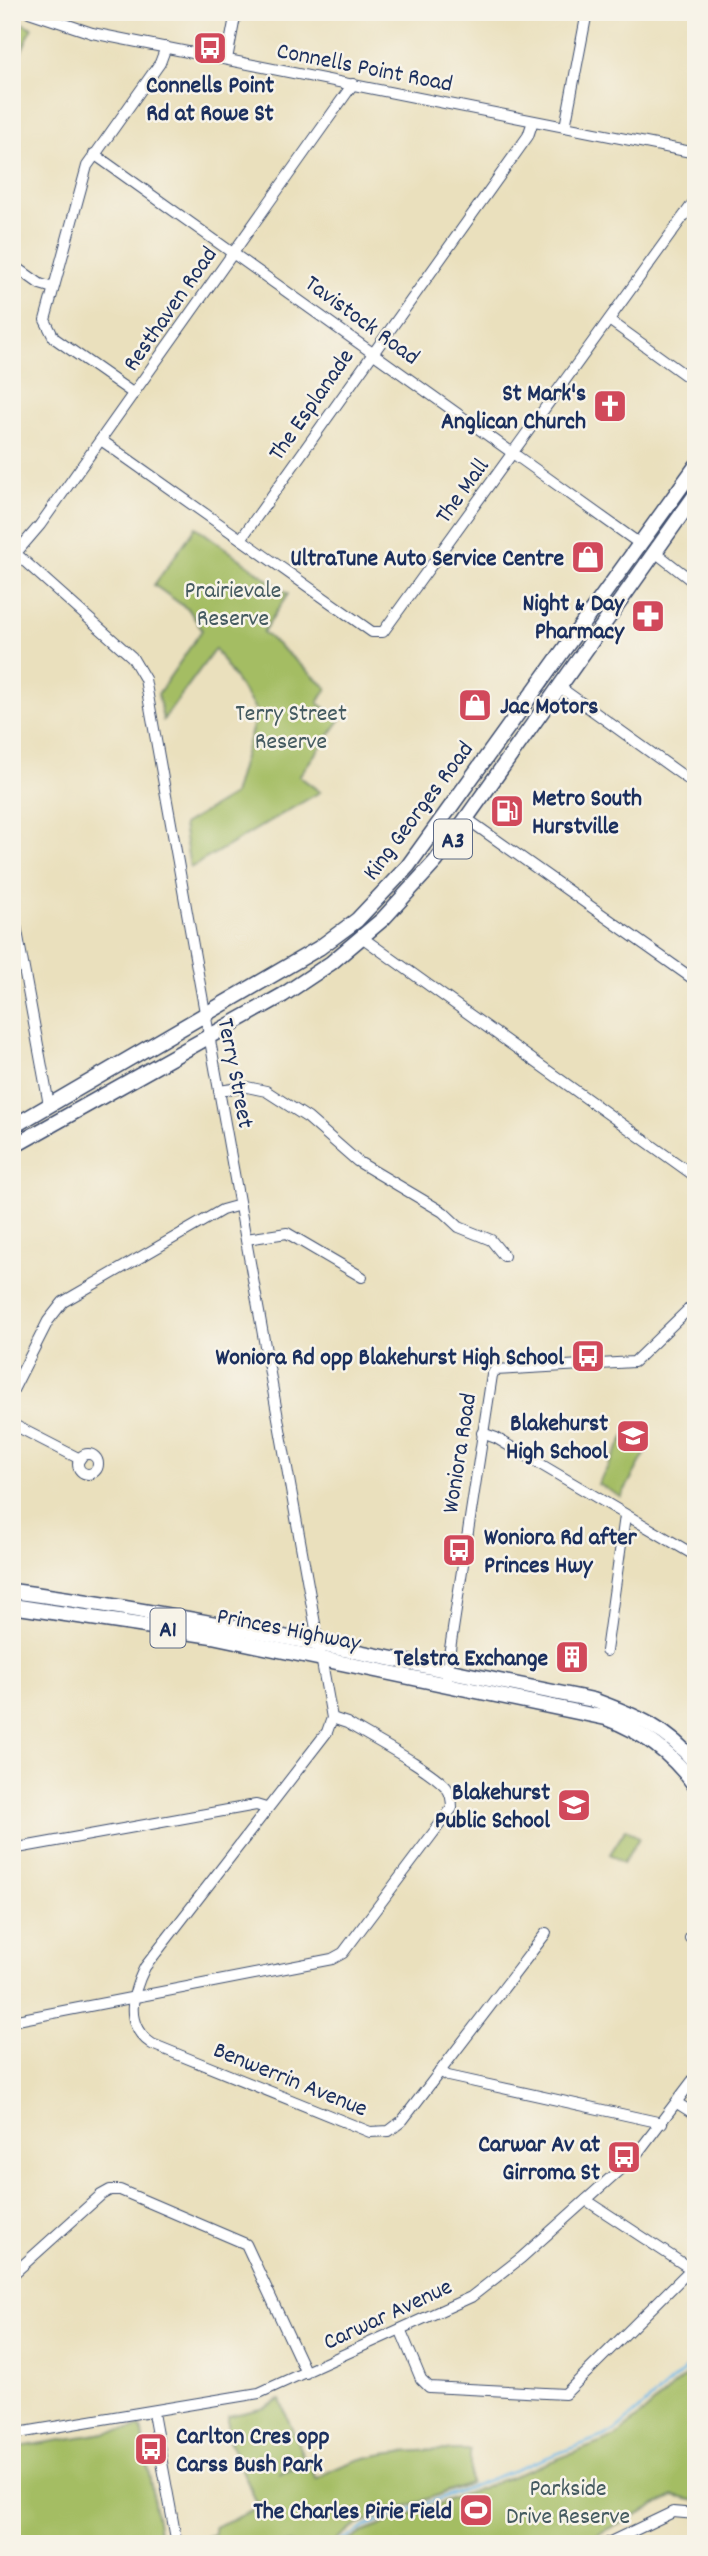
<svg xmlns="http://www.w3.org/2000/svg" width="708" height="2556" viewBox="0 0 708 2556" font-family="Dekko,sans-serif">
  <rect width="100%" height="100%" fill="#f7f3e8"/>
  <filter id="ink" filterUnits="userSpaceOnUse"><feTurbulence type="fractalNoise" baseFrequency=".0143" numOctaves="2"/><feDisplacementMap in="SourceGraphic" scale="14" xChannelSelector="R" yChannelSelector="G"/><feConvolveMatrix kernelMatrix="1 2 1 2 8 2 1 2 1" color-interpolation-filters="sRGB"/></filter>
  <filter id="wash" filterUnits="userSpaceOnUse"><feTurbulence type="fractalNoise" baseFrequency=".00686" numOctaves="4" result="noise"/><feDisplacementMap in="SourceGraphic" scale="28" xChannelSelector="R" yChannelSelector="G"/><feGaussianBlur stdDeviation="1.57" result="paint"/><feColorMatrix in="noise" values="0 0 0 0 0 0 0 0 0 0 0 0 0 0 0 0 0 1.4 0 .05"/><feComposite in="paint" operator="in"/></filter>
  <g filter="url(#wash)">
    <rect width="100%" height="100%" fill="#eae0bd"/>
    <g fill="#a4bd64" stroke="#607661" stroke-width="2">
      <path d="M13,19L32,28L12,72V20Z"/>
      <path d="M196,527L288,594L263,632L327,688L318,703L341,719L299,776L320,792L190,868L183,825L233,795L257,712L215,649L163,720L158,694L202,630L189,610L154,585Z"/>
      <path d="M625,1436L648,1449L621,1497L598,1484Z"/>
      <path d="M626,1829L639,1838L623,1863L610,1854Z"/>
      <path d="M696,2367V2501L674,2496L578,2544H344L361,2533L616,2437Z"/>
      <path d="M280,2400L305,2461L279,2474L308,2462L316,2479C365,2449 413,2450 470,2450V2483L352,2527L331,2544H203L202,2538L215,2534L214,2527L259,2508L228,2438V2416L265,2408Z"/>
      <path d="M141,2427L161,2544H12V2448Z"/>
    </g>
    <g fill="none" stroke-linecap="round" stroke-linejoin="round">
      <path stroke="#6db6e5" stroke-width="2.5" d="M336,2544L365,2527L614,2432L696,2360"/>
    </g>
  </g>
  <g filter="url(#ink)">
    <g fill="none" stroke-linecap="round" stroke-linejoin="round">
      <g stroke="#3a4a6c" stroke-width="12">
        <g id="minor">
          <path d="M29,12L92,33L696,153"/>
          <path d="M227,59L236,12"/>
          <path d="M565,127L587,12"/>
          <path d="M94,154L640,544"/>
          <path d="M12,264L40,284L53,288"/>
          <path d="M609,320L696,383"/>
          <path d="M134,394L54,338L45,320L87,166L160,63L166,47"/>
          <path d="M101,440L372,632H383L696,199"/>
          <path d="M241,539L528,136L533,121"/>
          <path d="M12,550L132,657L145,679L332,1718L327,1732L145,1967C132,1993 123,2025 152,2044L370,2132L389,2131L402,2121L546,1933"/>
          <path d="M655,552L696,584"/>
          <path d="M16,553L40,525L353,84"/>
          <path d="M561,688L696,785"/>
          <path d="M467,819L696,981"/>
          <path d="M12,904L49,1105"/>
          <path d="M363,938L696,1177"/>
          <path d="M219,1091L247,1087L266,1091L308,1118L357,1161L443,1212L459,1227L491,1240L504,1256"/>
          <path d="M246,1239L287,1233L362,1277"/>
          <path d="M12,1392L48,1321L63,1302L222,1210L240,1205"/>
          <path d="M12,1424L80,1459"/>
          <path d="M482,1433L496,1438L696,1556"/>
          <circle cx="88" cy="1464" r="10"/>
          <path d="M606,1651L625,1516"/>
          <path d="M446,1675L492,1375L495,1370L634,1362L696,1302"/>
          <path d="M12,1849L256,1805L266,1808"/>
          <path d="M690,1938L696,1942"/>
          <path d="M12,2021L332,1959L343,1953L452,1808C452,1801 451,1793 446,1787C429,1768 371,1738 347,1723L332,1718"/>
          <path d="M440,2071L448,2076L662,2123"/>
          <path d="M677,2103L696,2115"/>
          <path d="M586,2200L694,2271"/>
          <path d="M12,2275L101,2195L110,2190H120L246,2244L306,2373"/>
          <path d="M401,2331L421,2379L429,2387L565,2394L691,2269"/>
          <path d="M153,2413L177,2544"/>
          <path d="M12,2434L259,2393L471,2297L521,2258L636,2155L696,2076"/>
          <path d="M606,2544L673,2512L696,2514"/>
        </g>
      </g>
      <g stroke="#3a4a6c" stroke-width="17">
        <g id="highway">
          <path d="M12,1127L319,948L357,920L408,866L696,466"/>
          <path d="M12,1147L283,995L331,963L383,919L436,861L696,494"/>
          <path d="M12,1591C208,1617 400,1662 593,1700C634,1715 669,1729 696,1764"/>
          <path d="M12,1606L212,1636L606,1718C644,1732 673,1754 696,1787"/>
        </g>
      </g>
      <use href="#minor" stroke="#fff" stroke-width="10"/>
      <use href="#highway" stroke="#fff" stroke-width="14"/>
    </g>
  </g>
  <defs>
    <g id="bus-square" transform="scale(1.75)"><rect x="-9" y="-9" width="18" height="18" rx="4" fill="#d1495b" stroke="#f7f3e8"/><path d="M-5-6H5V4H4V6H2V4H-2V6H-4V4H-5ZM-3.5-4V0h7V-4ZM-3.5 1.2v1.5H-2V1.2ZM2 1.2v1.5H3.5V1.2Z" fill="#fff"/></g>
    <g id="church-square" transform="scale(1.75)"><rect x="-9" y="-9" width="18" height="18" rx="4" fill="#d1495b" stroke="#f7f3e8"/><path d="M-1.2-6h2.4v3.5h3.3v2.4h-3.3V6h-2.4V-.1h-3.3v-2.4h3.3Z" fill="#fff"/></g>
    <g id="shop-square" transform="scale(1.75)"><rect x="-9" y="-9" width="18" height="18" rx="4" fill="#d1495b" stroke="#f7f3e8"/><path d="M-5-2.5h2.3a2.7 3.5 0 0 1 5.4 0H5L5.5 6h-11ZM-1.5-2.5h3a1.5 2.3 0 0 0-3 0Z" fill="#fff"/></g>
    <g id="pharmacy-square" transform="scale(1.75)"><rect x="-9" y="-9" width="18" height="18" rx="4" fill="#d1495b" stroke="#f7f3e8"/><path d="M-2-6h4v4h4v4h-4v4h-4v-4h-4v-4h4Z" fill="#fff"/></g>
    <g id="fuel-square" transform="scale(1.75)"><rect x="-9" y="-9" width="18" height="18" rx="4" fill="#d1495b" stroke="#f7f3e8"/><path d="M-5.5-6h7V0h2V4h1.3V-2.5L3-4.5l.8-.8L6-3V5H2.5V1h-1V6h-7ZM-4.2-4.7v3.2H.2V-4.7Z" fill="#fff"/></g>
    <g id="school-square" transform="scale(1.75)"><rect x="-9" y="-9" width="18" height="18" rx="4" fill="#d1495b" stroke="#f7f3e8"/><path d="M0-5L7-2L0 1L-7-2ZM-4 1L0 2.5L4 1V4Q0 6-4 4Z" fill="#fff"/></g>
    <g id="building-square" transform="scale(1.75)"><rect x="-9" y="-9" width="18" height="18" rx="4" fill="#d1495b" stroke="#f7f3e8"/><path d="M-4-6H4V6H1V3H-1V6H-4ZM-2.5-4.3h1.7v1.8h-1.7ZM.8-4.3h1.7v1.8H.8ZM-2.5-1h1.7V.8h-1.7ZM.8-1h1.7V.8H.8Z" fill="#fff"/></g>
    <g id="stadium-square" transform="scale(1.75)"><rect x="-9" y="-9" width="18" height="18" rx="4" fill="#d1495b" stroke="#f7f3e8"/><path d="M0-5a6.5 5 0 1 0 0 10a6.5 5 0 1 0 0-10ZM-3.5-1.8h7v3.6h-7Z" fill="#fff"/></g>
  </defs>
  <g fill-rule="evenodd">
    <use href="#bus-square" x="210" y="48"/>
    <use href="#church-square" x="610" y="406"/>
    <use href="#shop-square" x="588" y="557"/>
    <use href="#pharmacy-square" x="648" y="616"/>
    <use href="#shop-square" x="475" y="705"/>
    <use href="#fuel-square" x="507" y="811"/>
    <use href="#bus-square" x="588" y="1356"/>
    <use href="#school-square" x="633" y="1436"/>
    <use href="#bus-square" x="459" y="1550"/>
    <use href="#building-square" x="572" y="1657"/>
    <use href="#school-square" x="574" y="1805"/>
    <use href="#bus-square" x="624" y="2157"/>
    <use href="#bus-square" x="151" y="2449"/>
    <use href="#stadium-square" x="476" y="2510"/>
  </g>
  <g text-anchor="middle" stroke-width="5" stroke-linejoin="round" paint-order="stroke">
    <g fill="#f7f3e8" stroke="#5d6a87" stroke-width="2">
      <rect x="434" y="819.5" width="38" height="39" rx="5"/>
      <rect x="150.5" y="1608.5" width="35" height="39" rx="5"/>
    </g>
    <g font-size="23" font-weight="bold" fill="#1b2f5e">
      <text x="453" y="847">A3</text>
      <text x="168" y="1636">A1</text>
    </g>
    <g font-size="24" fill="#1b2f5e" stroke="#f7f3e8">
      <text transform="translate(365 66) rotate(11)" y="8">Connells Point Road</text>
      <text transform="translate(169 308) rotate(-55)" y="8">Resthaven Road</text>
      <text transform="translate(363 319) rotate(36)" y="8">Tavistock Road</text>
      <text transform="translate(310 404) rotate(-55)" y="8">The Esplanade</text>
      <text transform="translate(461 490) rotate(-54)" y="8">The Mall</text>
      <text transform="translate(417 810) rotate(-53)" y="8">King Georges Road</text>
      <text transform="translate(237 1073) rotate(79)" y="8">Terry Street</text>
      <text transform="translate(458 1453) rotate(-81)" y="8">Woniora Road</text>
      <text transform="translate(289 1628) rotate(11)" y="8">Princes Highway</text>
      <text transform="translate(291 2078) rotate(22)" y="8">Benwerrin Avenue</text>
      <text transform="translate(387 2313) rotate(-25)" y="8">Carwar Avenue</text>
    </g>
    <g font-size="24" font-weight="bold" fill="#1b2f5e" stroke="#f7f3e8" text-anchor="end">
      <text x="210" y="92" text-anchor="middle">Connells Point<tspan x="210" dy="28">Rd at Rowe St</tspan></text>
      <text x="586" y="400">St Mark's<tspan x="586" dy="28">Anglican Church</tspan></text>
      <text x="564" y="565">UltraTune Auto Service Centre</text>
      <text x="624" y="610">Night &amp; Day<tspan x="624" dy="28">Pharmacy</tspan></text>
      <text x="500" y="713" text-anchor="start">Jac Motors</text>
      <text x="532" y="805" text-anchor="start">Metro South<tspan x="532" dy="28">Hurstville</tspan></text>
      <text x="564" y="1364">Woniora Rd opp Blakehurst High School</text>
      <text x="608" y="1430">Blakehurst<tspan x="608" dy="28">High School</tspan></text>
      <text x="484" y="1544" text-anchor="start">Woniora Rd after<tspan x="484" dy="28">Princes Hwy</tspan></text>
      <text x="548" y="1665">Telstra Exchange</text>
      <text x="550" y="1799">Blakehurst<tspan x="550" dy="28">Public School</tspan></text>
      <text x="600" y="2151">Carwar Av at<tspan x="600" dy="28">Girroma St</tspan></text>
      <text x="176" y="2443" text-anchor="start">Carlton Cres opp<tspan x="176" dy="28">Carss Bush Park</tspan></text>
      <text x="452" y="2518">The Charles Pirie Field</text>
    </g>
    <g font-size="24" fill="#445a60" stroke="#f7f3e8">
      <text x="233" y="597">Prairievale<tspan x="233" dy="28">Reserve</tspan></text>
      <text x="291" y="720">Terry Street<tspan x="291" dy="28">Reserve</tspan></text>
      <text x="568" y="2495">Parkside<tspan x="568" dy="28">Drive Reserve</tspan></text>
    </g>
  </g>
  <rect width="708" height="2556" fill="none" stroke="#f7f3e8" stroke-width="42"/>
</svg>
